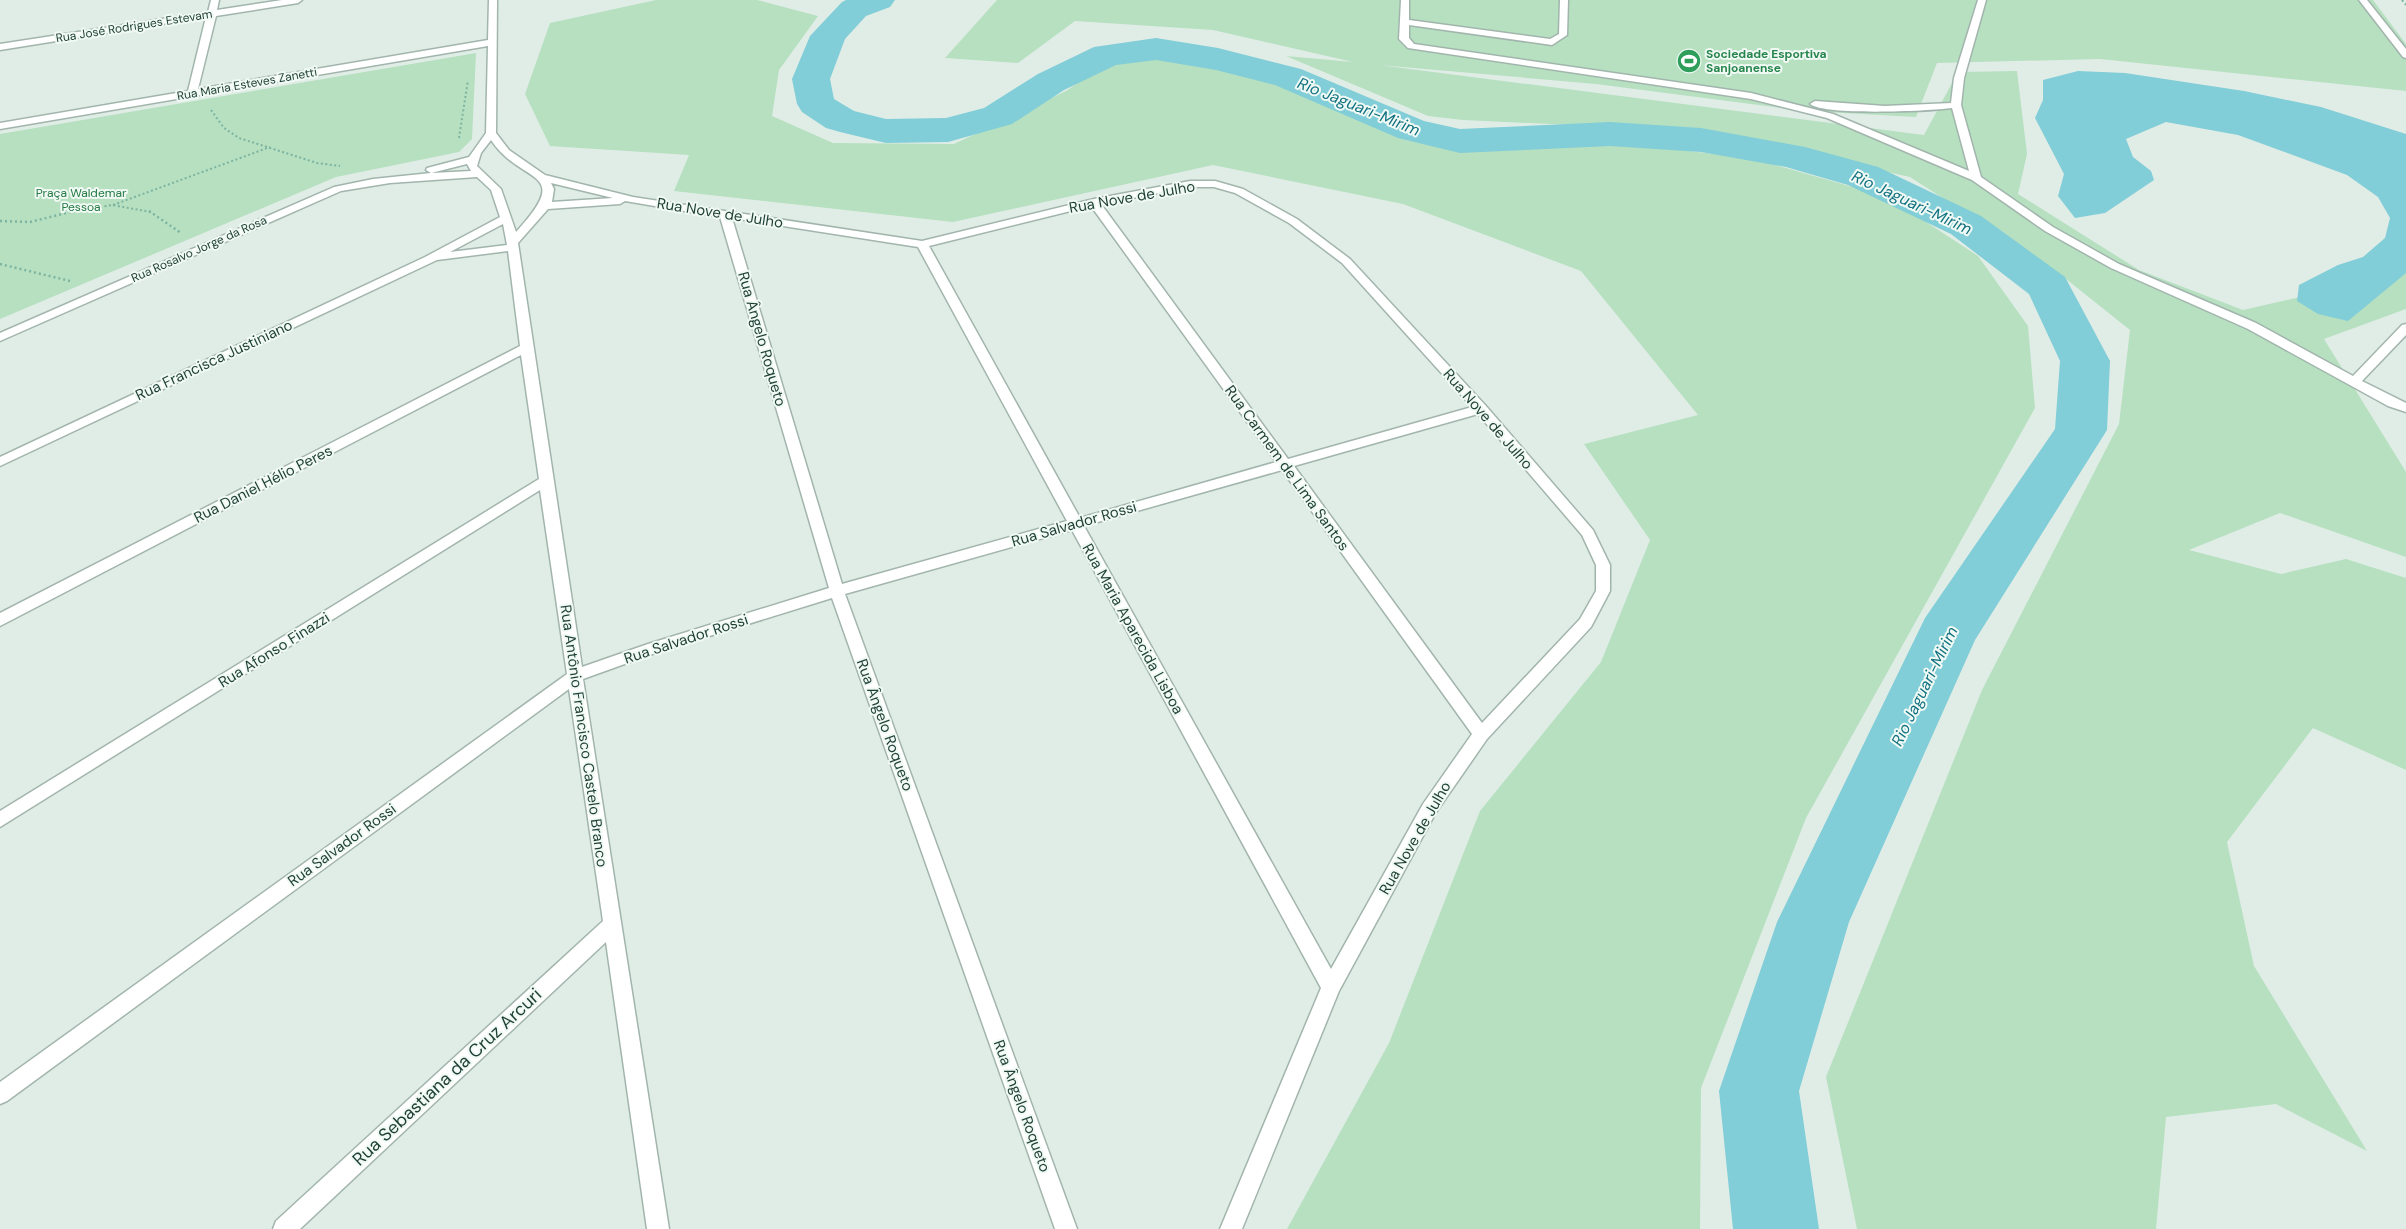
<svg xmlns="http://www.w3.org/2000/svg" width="2406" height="1229" viewBox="0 0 2406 1229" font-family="'DM Sans',sans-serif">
  <rect width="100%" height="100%" fill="#e0ede6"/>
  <g fill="#b6e0c0">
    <path d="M656,0H757L818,16L779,70L772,116L833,143L954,144L1066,91L1102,66L1161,54L1267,78L1406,140L1499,151L1618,143L1751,158L1888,197L1978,256L2028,326L2035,408L1806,818L1701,1088L1700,1229H1287L1389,1043L1480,811L1601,662L1650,540L1584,444L1698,415L1581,271L1403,204L1213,165L953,222L674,191L689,155L550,146L525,94L550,23Z"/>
    <path d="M997,0H2373L2406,44V91L2100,59L1937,63L1916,117L1806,111L1596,84L1379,65L1924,135L1958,72L2017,71L2027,154L2018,194L2139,270L2243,310L2406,273V309L2324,339L2406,472V557L2280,513L2189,550L2281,574L2346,559L2406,578V770L2313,728L2227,842L2254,966L2367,1151L2276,1104L2166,1117L2156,1229H1857L1826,1077L1982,690L2119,424L2130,330L2056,271L1910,177L1699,131L1463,120L1428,116L1286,56L1353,62L1213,30L1075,21L1018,63L945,58Z"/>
    <path d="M476,53L472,139L459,152L336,177L0,319V134Z"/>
  </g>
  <path fill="#81cdd8" d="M2078,71L2125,73L2244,91L2321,107L2406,134V273L2348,321L2318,314L2297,301L2299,285L2338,265L2363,257L2385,238L2390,218L2378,197L2347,175L2238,135L2166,122L2126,139L2133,157L2151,171L2154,180L2105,213L2075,218L2058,196L2064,174L2035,118L2043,100V80Z"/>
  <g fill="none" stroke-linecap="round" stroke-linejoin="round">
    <path fill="#81cdd8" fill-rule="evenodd" d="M846,0H895L890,7L866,16L845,39L830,79L834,99L854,111L886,119L946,118L984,108L1038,74L1094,47L1156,38L1218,48L1301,69L1424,121L1460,129L1610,122L1701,128L1805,147L1878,167L1981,216L2065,277L2110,361L2107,430L1975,640L1849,922L1799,1091L1819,1229H1733L1719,1091L1777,922L1925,618L2055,429L2060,361L2029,294L1951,234L1848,185L1786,167L1701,152L1610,146L1460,153L1398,138L1275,85L1216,70L1156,60L1116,65L1064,90L1012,124L948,142L886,143L840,132L826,128L802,112L797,104L792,79L810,36L842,2Z"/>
    <g stroke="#a2b5ad" stroke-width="3">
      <g id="minor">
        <path d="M211,0H219L217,10L282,0H302L298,3L216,16L198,89L488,40L489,0H497L496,133L509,150L545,175L633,197L922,241L1094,199L1190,181H1215L1243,189L1297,219L1350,259L1486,406L1593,530L1610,565V591L1591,627L1487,739L1435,814L1339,991L1242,1229H1220L1321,988L1072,530L845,594L1077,1229H1055L832,598L658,652L583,679L669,1229H647L606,942L300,1229H273L276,1221L603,921L569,689L7,1101L0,1104V1082L567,674L540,490L0,827V811L539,479L521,355L0,626V613L520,346L508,251L437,260L0,466V457L425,257L500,217L491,190L477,177L390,183L341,191L0,341V333L334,187L373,179L431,173L426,170L427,168L469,157L486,133L488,46L0,129V123L188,91L206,17L0,50V44L208,12ZM491,140C521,186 575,168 516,232L501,189L477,166L481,153ZM467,164L471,171L432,173L435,172ZM551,183L613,198L552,202L554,189ZM1190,187H1214L1235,193L1289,223L1342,263L1472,407L1288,459L1101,204ZM625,201L720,217L829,588L648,644L582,667L518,243L548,209L620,204ZM1091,206L1276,462L1080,518L929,246ZM732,218L918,247L1067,521L842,584ZM503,224L507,245L450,252ZM1478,414L1582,535L1596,565V591L1580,619L1482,723L1294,466ZM1282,470L1472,734L1423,804L1331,969L1084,526Z"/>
        <path d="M1401,0H1409V20L1550,39L1559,34L1560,0H1568L1567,35L1552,45L1409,25V38L1414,44L1751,93L1833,114L1969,171L1952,108C1929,111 1825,116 1810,104L1815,101L1885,106L1951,103L1954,78L1978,0H1986L1964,78L1961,105L1981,177L2053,227L2119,264L2256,323L2353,376L2402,325L2406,324V335L2362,381L2406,403V412L2388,406L2248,329L2111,268L2045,231L1972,180L1827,118L1751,99L1408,48L1399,39Z"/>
        <path d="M2359,0H2367L2406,49V58L2403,57Z"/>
      </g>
    </g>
    <g stroke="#7cb4a1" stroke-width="2" stroke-dasharray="2 2.5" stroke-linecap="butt">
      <path d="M2402,0L2406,5"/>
      <path d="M211,110L224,128L239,138L317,163L340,166"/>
      <path d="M459,138L468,80"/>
      <path d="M113,205L270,147"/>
      <path d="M69,212L112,205L151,212"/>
    </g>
    <g stroke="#7cb4a1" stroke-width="2.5" stroke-dasharray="2 3" stroke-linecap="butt">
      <path d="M149,211L181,233"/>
      <path d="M0,221L30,222L74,211"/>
      <path d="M0,264L70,281"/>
    </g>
    <use href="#minor" fill="#fff" fill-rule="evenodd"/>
  </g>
  <defs>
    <g id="stadium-disc" transform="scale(1.25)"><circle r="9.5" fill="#2e9e5b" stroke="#f0f9f4"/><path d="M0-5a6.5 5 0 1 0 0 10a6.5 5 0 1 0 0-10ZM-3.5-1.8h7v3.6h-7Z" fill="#fff"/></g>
  </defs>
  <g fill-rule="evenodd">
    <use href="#stadium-disc" x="1689" y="61"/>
  </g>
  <g text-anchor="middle" stroke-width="4" stroke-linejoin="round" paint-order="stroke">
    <g font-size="12" fill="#1e3f35" stroke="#f0f9f4">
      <text transform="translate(134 26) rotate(-9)" y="4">Rua José Rodrigues Estevam</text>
      <text transform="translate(247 84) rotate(-10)" y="4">Rua Maria Esteves Zanetti</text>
      <text transform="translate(199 249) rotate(-24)" y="4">Rua Rosalvo Jorge da Rosa</text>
    </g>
    <g font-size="12" font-weight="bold" fill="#27864d" stroke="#f0f9f4" text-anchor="start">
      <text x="1706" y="58">Sociedade Esportiva<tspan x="1706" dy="14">Sanjoanense</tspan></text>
    </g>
    <g font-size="12" fill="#247a43" stroke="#f0f9f4">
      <text x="81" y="197">Praça Waldemar<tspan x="81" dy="14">Pessoa</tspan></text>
    </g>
    <g font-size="15" fill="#1e3f35" stroke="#f0f9f4">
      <text transform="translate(1132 197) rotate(-10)" y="5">Rua Nove de Julho</text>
      <text transform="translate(720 213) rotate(9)" y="5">Rua Nove de Julho</text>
      <text transform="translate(762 339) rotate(74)" y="5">Rua Ângelo Roqueto</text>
      <text transform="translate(214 360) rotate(-25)" y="5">Rua Francisca Justiniano</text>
      <text transform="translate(1488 419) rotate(49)" y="5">Rua Nove de Julho</text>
      <text transform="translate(1287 468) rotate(54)" y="5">Rua Carmem de Lima Santos</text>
      <text transform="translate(263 484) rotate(-27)" y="5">Rua Daniel Hélio Peres</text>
      <text transform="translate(1074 524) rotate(-16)" y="5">Rua Salvador Rossi</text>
      <text transform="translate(1133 629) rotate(61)" y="5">Rua Maria Aparecida Lisboa</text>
      <text transform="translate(686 639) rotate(-18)" y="5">Rua Salvador Rossi</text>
      <text transform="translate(274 650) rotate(-32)" y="5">Rua Afonso Finazzi</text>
      <text transform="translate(885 725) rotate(70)" y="5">Rua Ângelo Roqueto</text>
      <text transform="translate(584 736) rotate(82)" y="5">Rua Antônio Francisco Castelo Branco</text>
      <text transform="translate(1415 838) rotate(-60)" y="5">Rua Nove de Julho</text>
      <text transform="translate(342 845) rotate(-36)" y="5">Rua Salvador Rossi</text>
      <text transform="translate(1022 1106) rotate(70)" y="5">Rua Ângelo Roqueto</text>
    </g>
    <g font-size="16" font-style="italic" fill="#127281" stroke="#f0f9f4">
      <text transform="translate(1359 106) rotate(22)" y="6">Rio Jaguari-Mirim</text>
      <text transform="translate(1912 202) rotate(25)" y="6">Rio Jaguari-Mirim</text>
      <text transform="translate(1924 686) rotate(-64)" y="6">Rio Jaguari-Mirim</text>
    </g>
    <g font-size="18" fill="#1e3f35" stroke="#f0f9f4">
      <text transform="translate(447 1077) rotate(-43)" y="6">Rua Sebastiana da Cruz Arcuri</text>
    </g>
  </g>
</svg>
